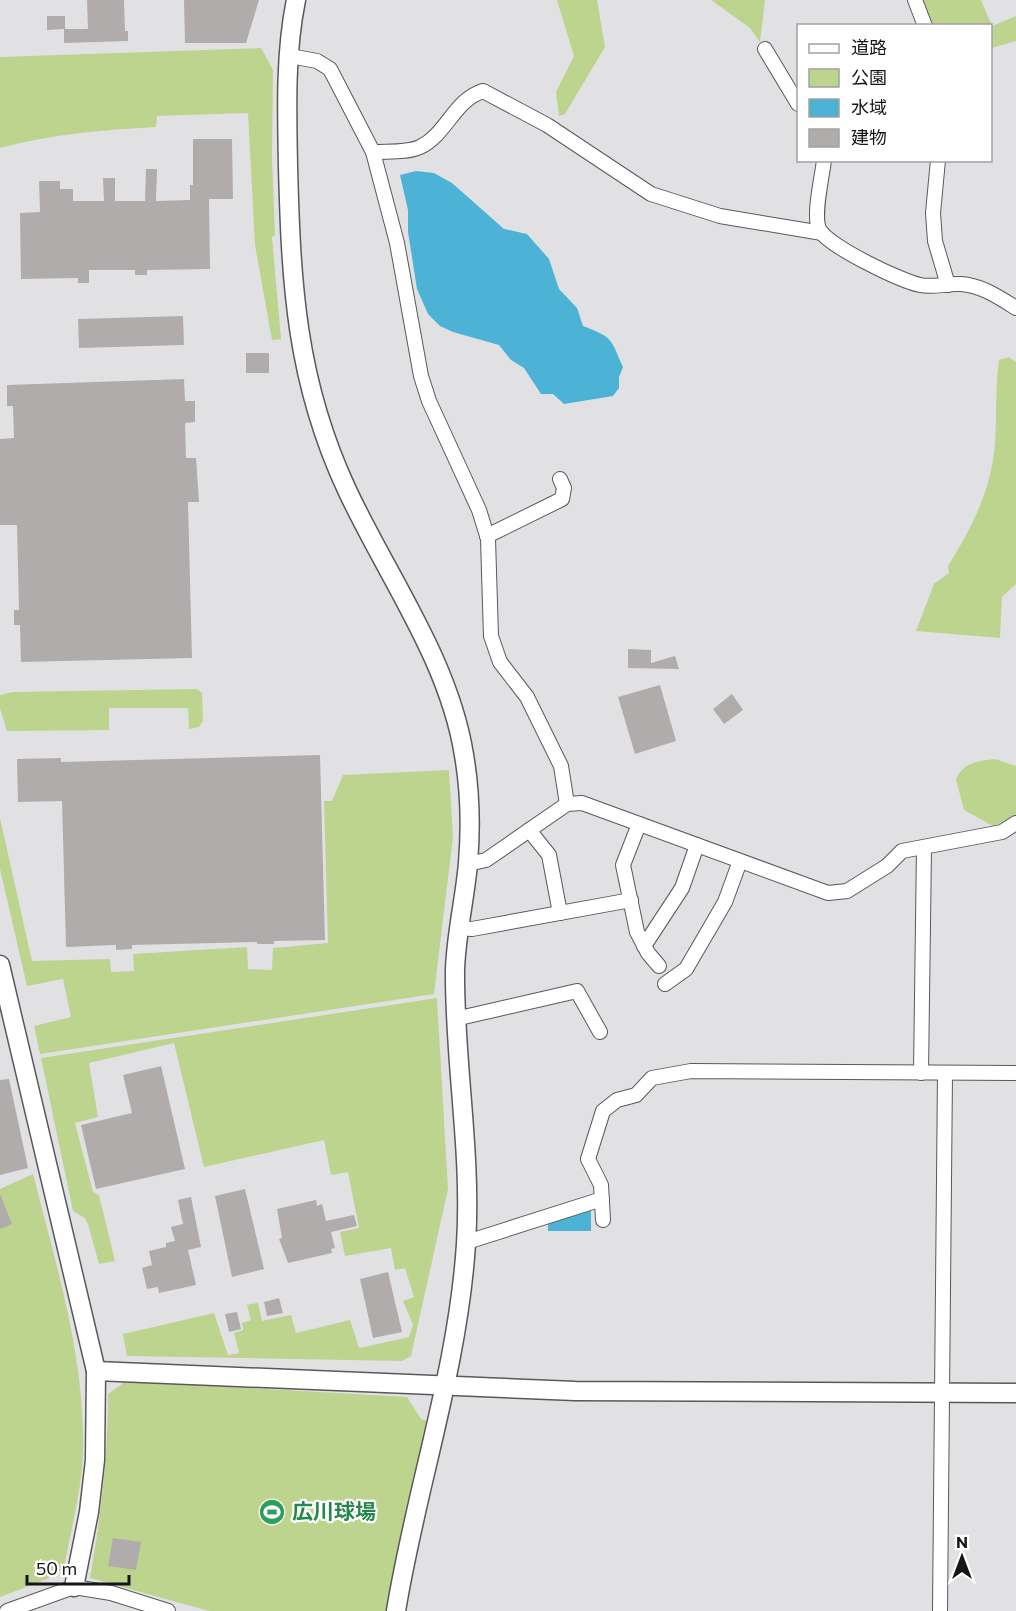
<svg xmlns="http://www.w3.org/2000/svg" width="1016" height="1611" viewBox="0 0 1016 1611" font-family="Commissioner,'Noto Sans JP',sans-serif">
  <rect width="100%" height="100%" fill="#e1e1e4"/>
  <g fill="#bcd48e">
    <path d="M557,0H597L605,47L565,114L559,116L556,92L574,56Z"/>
    <path d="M711,0H765L760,42L750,28Z"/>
    <path d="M922,0H981L992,26L1016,16V41L991,48L990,26L933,25Z"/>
    <path d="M261,48L273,70L272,158L275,235L272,237L281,339L272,340L255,245L248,113L157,116L156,127C103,130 51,134 0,148V57Z"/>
    <path d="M1009,357L1016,362V584L1002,597L1000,638L916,631L934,584L949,573L948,566C972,528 992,488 995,443C997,415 995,388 999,360Z"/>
    <path d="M197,689L202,693L203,721L199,727L189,729L188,708H109V730L7,731L0,708V695L13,692Z"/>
    <path d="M995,759L1016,766V818L993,826L964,810L956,779C964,762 978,761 995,759Z"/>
    <path d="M449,770L453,837L434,994L40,1054L34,1026L71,1017L63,979L27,986L0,869V818L32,961L110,959L111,972L134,971L133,954L247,947L248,969L272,970L273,948L328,943L324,801H332L343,775Z"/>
    <path d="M437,998L448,1189L411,1356L402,1361L127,1356L123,1334L214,1313L228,1355L239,1353L234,1333L243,1330L242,1323L251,1320L247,1305L258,1303L262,1321L291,1315L296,1333L350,1320L359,1348L409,1337L413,1325L403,1301L414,1297L405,1268L395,1270L391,1248L345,1256L340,1232L359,1228L348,1172L331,1175L324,1140L204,1167L174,1043L89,1063L98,1117L75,1123L93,1192L99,1195L115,1261L99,1264L88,1224L85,1218L73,1211L41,1058Z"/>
    <path d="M33,1174C56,1265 85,1356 83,1451C82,1490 71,1529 64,1568L47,1579L0,1597V1189Z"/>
    <path d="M126,1381L407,1397L421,1419L427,1421L389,1611H209L90,1578C101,1516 108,1457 108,1394Z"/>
  </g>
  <g fill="#4db3d6">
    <path d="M416,171L434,173L452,183L504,229L527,234L549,259L559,289L577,308L583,326C614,338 610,338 623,367L619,377V388L613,396L564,404L553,394H541L524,368L511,360L499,345L453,332L440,326L428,314L417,289L408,232V210L400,175Z"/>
    <path d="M591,1210V1231H548V1223Z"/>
  </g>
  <g fill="#b0acab">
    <path d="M87,0H124L125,31H128V41L64,43V29H88Z"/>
    <path d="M184,0H259L246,43H185Z"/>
    <path d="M47,16H65V29L47,30Z"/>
    <path d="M193,139H232L233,199H209L210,269L147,270V275H135V270H89V283H78V278L21,279L20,213L40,212L39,181H60V189H73V201H104L103,178H115V201H145L146,169H157L156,201L190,200V185H193Z"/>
    <path d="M183,316L184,345L79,348L78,319Z"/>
    <rect x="246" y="353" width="23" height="20"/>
    <path d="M184,379L185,401H195V422L185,423L186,458H196L199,502H188L192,658L21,662L20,625H14V610H19L17,525H0V439L14,438L13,406H7V385Z"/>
    <path d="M628,649L651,650V663L675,656L679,669L628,668Z"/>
    <path d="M660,685L676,741L635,754L618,697Z"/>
    <path d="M732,694L743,710L724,724L713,709Z"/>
    <path d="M320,755L325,940L274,941V944H257V942L132,945V949L116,950V945L66,947L62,801L18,802L17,759L61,758V762Z"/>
    <path d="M161,1066L185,1169L96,1189L81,1125L132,1113L123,1075Z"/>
    <path d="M9,1079L28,1168L0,1175V1080Z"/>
    <path d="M245,1189L264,1269L232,1277L215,1196Z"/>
    <path d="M0,1194L12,1224L0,1229Z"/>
    <path d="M191,1197L201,1247L188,1250L196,1285L159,1293L158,1287L147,1289L142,1268L152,1265L149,1251L166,1247V1243L175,1241L171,1227L183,1224L178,1200Z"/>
    <path d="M316,1200L317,1206L322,1204L326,1221L354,1215L357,1226L331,1232L335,1248L331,1249L332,1253L288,1263L279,1239L282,1238L277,1209Z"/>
    <path d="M388,1272L402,1332L373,1338L360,1279Z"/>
    <path d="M279,1298L283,1313L267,1316L264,1302Z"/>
    <path d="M237,1312L241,1329L229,1332L225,1314Z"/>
    <path d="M113,1538L141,1542L136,1570L108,1566Z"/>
  </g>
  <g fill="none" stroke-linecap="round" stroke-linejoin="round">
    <g stroke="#59595c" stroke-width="16">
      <g id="street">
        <path d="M915,0L925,26"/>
        <path d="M765,49L798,104"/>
        <path d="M290,56L317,61L330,69L373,152L397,243L421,376L429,401L479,510L488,539L491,636L500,662L527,697L561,766L567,804"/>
        <path d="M373,152C388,151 407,153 420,147C447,134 454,100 483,91L547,125L651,194L720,216L822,233"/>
        <path d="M824,160C822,178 813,214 819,229C827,246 901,281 920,285C934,288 947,283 961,284C981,285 1000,298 1016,308"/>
        <path d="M938,160L933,213L935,241L948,285"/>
        <path d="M487,536L562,499L564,488L560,479"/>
        <path d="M639,824L623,865L637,932L648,953L659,966"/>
        <path d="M529,830L549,855L560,913"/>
        <path d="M468,864L486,860L567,804L582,803L828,893L847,891L887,866L902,851L1002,832L1016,823"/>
        <path d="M459,928L472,929L631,900"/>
        <path d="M644,946L682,888L697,845"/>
        <path d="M665,984L686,969L725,902L740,861"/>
        <path d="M455,1019L577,991L600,1032"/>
        <path d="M921,1073L924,848"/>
        <path d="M603,1220L601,1185L588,1159L603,1111L617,1100L636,1095L652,1078L691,1071L1016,1073"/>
        <path d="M467,1242L602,1199"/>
        <path d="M7,1611L74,1587L111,1593L168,1611"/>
        <path d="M940,1611L945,1073"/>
      </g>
    </g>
    <g stroke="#59595c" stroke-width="21">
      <g id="secondary">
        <path d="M296,0C285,53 287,112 288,166C291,284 296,381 347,490C387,576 449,660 464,755C470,790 471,827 468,863C465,899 456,934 455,970C454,1061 472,1152 466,1244C458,1369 416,1488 396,1611"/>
        <path d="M0,965L96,1371L95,1460L89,1512L74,1587"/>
        <path d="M96,1371L575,1391L1016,1393"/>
      </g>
    </g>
    <use href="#street" stroke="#fff" stroke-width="14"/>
    <use href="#secondary" stroke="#fff" stroke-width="18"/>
  </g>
  <defs>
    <g id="stadium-disc" transform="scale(1.35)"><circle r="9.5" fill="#2e9e5b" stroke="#fff"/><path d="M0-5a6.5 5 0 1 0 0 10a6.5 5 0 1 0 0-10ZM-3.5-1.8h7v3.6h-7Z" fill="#fff"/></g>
  </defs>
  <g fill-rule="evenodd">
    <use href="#stadium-disc" x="272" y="1512"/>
  </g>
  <g text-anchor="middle" stroke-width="4.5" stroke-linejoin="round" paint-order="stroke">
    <g font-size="21" font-weight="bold" fill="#27864d" stroke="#fff" text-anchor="start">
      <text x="292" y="1519">広川球場</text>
    </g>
  </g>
  <rect x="797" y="24" width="195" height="138" fill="#ffffff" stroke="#a1a1a2" stroke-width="1.5"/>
  <rect x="809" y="44" width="30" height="9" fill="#ffffff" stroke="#a1a1a2" stroke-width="1.5"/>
  <text x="851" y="54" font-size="18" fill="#151516">道路</text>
  <rect x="809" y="69" width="30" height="18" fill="#bcd48e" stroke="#a1a1a2" stroke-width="1.5"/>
  <text x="851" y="84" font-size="18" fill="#151516">公園</text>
  <rect x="809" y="99" width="30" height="18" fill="#4db3d6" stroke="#a1a1a2" stroke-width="1.5"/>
  <text x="851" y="114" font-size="18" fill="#151516">水域</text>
  <rect x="809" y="129" width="30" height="18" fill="#b0acab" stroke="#a1a1a2" stroke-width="1.5"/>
  <text x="851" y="144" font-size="18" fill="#151516">建物</text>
  <g transform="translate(962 1557)" stroke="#ffffff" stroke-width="4.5" paint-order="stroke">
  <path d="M0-4.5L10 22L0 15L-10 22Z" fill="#151516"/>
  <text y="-9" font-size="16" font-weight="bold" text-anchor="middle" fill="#151516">N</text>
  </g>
  <path d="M27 1575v9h102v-9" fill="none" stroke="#151516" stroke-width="3"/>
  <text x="36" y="1575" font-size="18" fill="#151516" stroke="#ffffff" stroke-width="4.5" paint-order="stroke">50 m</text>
</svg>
